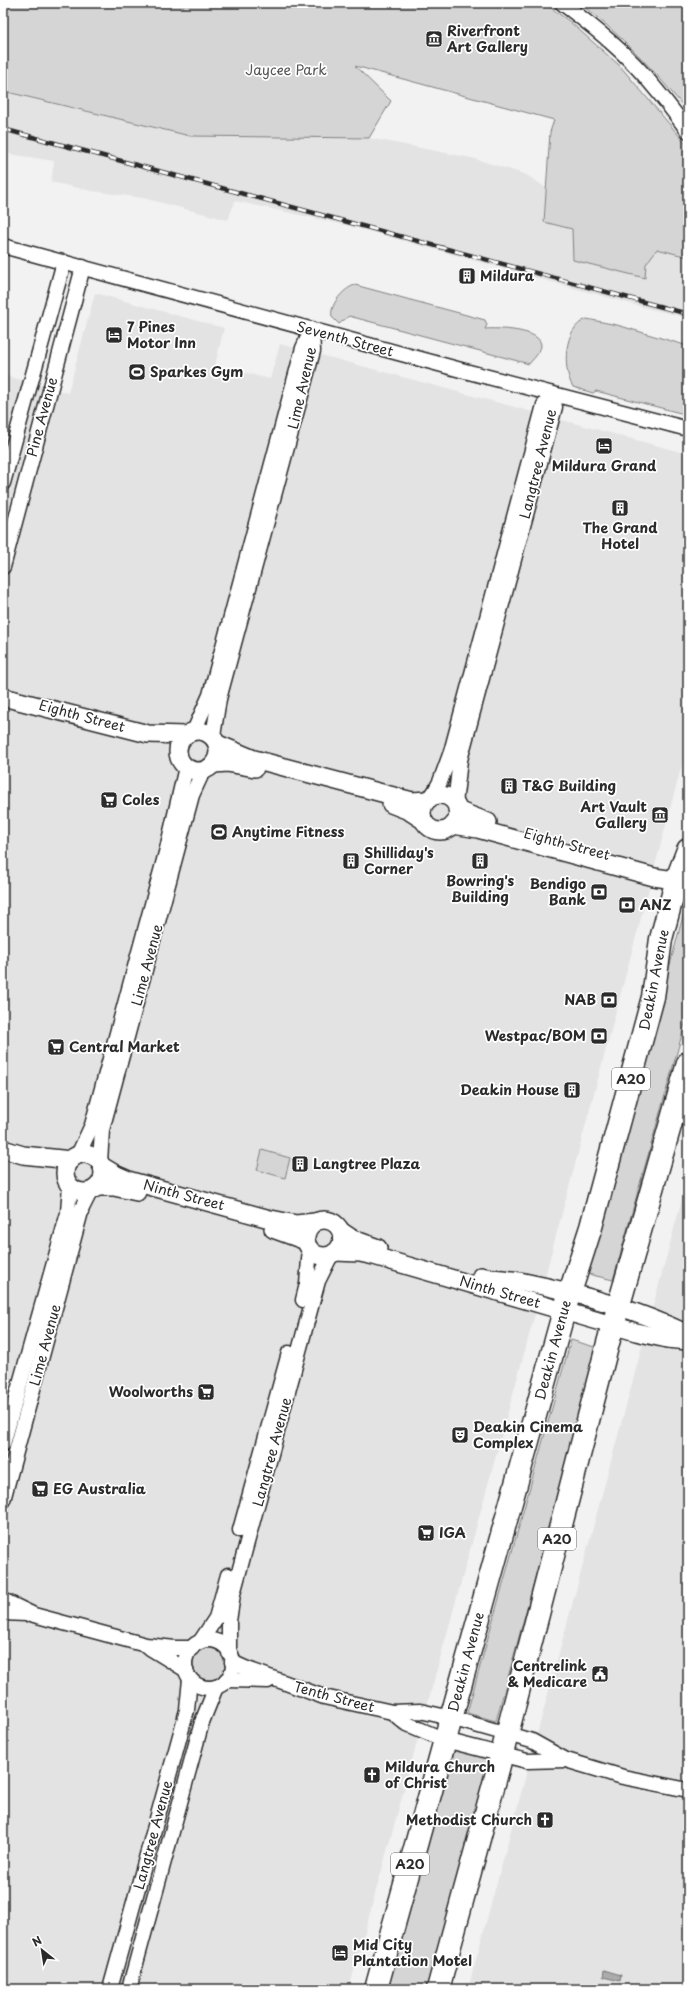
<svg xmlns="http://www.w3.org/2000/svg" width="691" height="1992" viewBox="0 0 691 1992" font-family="'Playpen Sans',sans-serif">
  <rect width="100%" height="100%" fill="#f2f2f2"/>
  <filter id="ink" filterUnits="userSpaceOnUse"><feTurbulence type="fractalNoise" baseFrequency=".025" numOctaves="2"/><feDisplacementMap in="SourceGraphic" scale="8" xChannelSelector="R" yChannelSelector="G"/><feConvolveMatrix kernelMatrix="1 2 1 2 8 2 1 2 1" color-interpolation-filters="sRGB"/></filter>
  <g filter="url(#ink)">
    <g fill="#e3e3e3">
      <path d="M3,91L190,136L369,138L472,158L527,175L546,188L544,222L572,229L645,278L646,264L657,249L688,257V318L642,307L350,226L235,201L228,220L143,198L92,191L51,182L54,161L3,153Z"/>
      <path d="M95,293L224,328L215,365L270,379L280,344L688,454V742L538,1303L349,1989H3V375L68,393Z"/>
      <path d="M688,1177V1989H468Z"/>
    </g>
    <g fill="#d5d5d5" stroke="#808080">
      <path d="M3,3H544L569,21L620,66L688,146V257L657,249L646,264L645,278L573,260L572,229L544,222L550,132L554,120L355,66L391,101L369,138L190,136L3,91Z"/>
      <path d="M579,3H688V112C656,72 621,34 579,3Z"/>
      <path d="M355,285L485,320L487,325L485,329C497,328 542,329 541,346C540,353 533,359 529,364L349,316L339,324L332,317C329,305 344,288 355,285Z"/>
      <path d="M587,319L617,325L688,346V415L596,391L593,393L573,387C562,369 563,327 587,319Z"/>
      <path d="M688,897V1013L613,1280L588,1274Z"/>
      <path d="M262,1150L290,1158L285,1178L257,1170Z"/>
      <path d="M571,1340L598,1348L496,1721L467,1713Z"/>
      <circle cx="209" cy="1664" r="16"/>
      <path d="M454,1749L489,1759L429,1989H388Z"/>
    </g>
    <path fill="#ababab" stroke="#787878" d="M604,1970L621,1975L620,1981L603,1977Z"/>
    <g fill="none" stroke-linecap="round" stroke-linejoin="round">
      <g stroke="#2b2b2b" stroke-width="17">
        <g id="minor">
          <path d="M562,3C595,28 628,54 654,87C666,101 677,116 688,131"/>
          <path d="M3,246L461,370L688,429"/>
          <path d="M3,483L64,262"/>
          <path d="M3,567L83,267"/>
          <path d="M194,731L210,695L303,348L311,331"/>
          <path d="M213,736L219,699L313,351L312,329"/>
          <path d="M431,798L440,782L451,752L544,405L552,394"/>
          <path d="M455,804L460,760L555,407L552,394"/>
          <path d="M78,1155L92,1125L167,849L186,767"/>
          <path d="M100,1162L102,1130L192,795L203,771"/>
          <path d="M303,1300L307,1284L310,1248"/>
          <path d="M3,1444L68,1213L70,1184"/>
          <path d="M3,1500L82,1208L91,1190"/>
          <path d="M240,1530L289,1353"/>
          <path d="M3,1600L34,1615L146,1645L175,1648H192"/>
          <path d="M3,1613L26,1614"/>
          <circle cx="209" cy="1664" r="24"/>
          <path d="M200,1642L216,1618L228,1575"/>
          <path d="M150,1648L186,1670"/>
          <path d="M229,1653V1621L233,1594L318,1281L331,1255"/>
          <path d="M232,1662L245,1668L324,1697L392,1712L420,1711L451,1718L532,1741L566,1760L623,1777L688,1790"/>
          <path d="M226,1680L268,1681"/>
          <path d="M392,1712L405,1723L445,1740L527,1761L566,1760"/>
          <path d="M110,1989L187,1710L190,1679"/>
          <path d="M129,1989L202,1722L216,1687"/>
        </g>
      </g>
      <g stroke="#2b2b2b" stroke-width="20">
        <g id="tertiary">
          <path d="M3,697L148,734L185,735"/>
          <circle cx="198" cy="751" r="20"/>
          <path d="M218,744L254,759L412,801L428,800"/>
          <path d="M214,764L227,763L255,768"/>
          <circle cx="440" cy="813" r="18"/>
          <path d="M391,804L409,811L423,820"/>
          <path d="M457,810L488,822"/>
          <path d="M453,825L478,829L654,877L688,882"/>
          <path d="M3,1149L23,1155L71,1160"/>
          <circle cx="84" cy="1173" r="19"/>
          <path d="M102,1166L117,1175L131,1181L266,1218L296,1224L315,1222"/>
          <path d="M97,1187H114L137,1192"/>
          <circle cx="324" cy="1238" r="18"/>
          <path d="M273,1229L306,1241"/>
          <path d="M341,1231L353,1239L378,1248"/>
          <path d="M335,1252L360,1253L374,1256L636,1332L667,1339L688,1341"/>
          <path d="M481,1276C495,1279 510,1279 524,1282C579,1293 637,1310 688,1334"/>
        </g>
      </g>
      <g stroke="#2b2b2b" stroke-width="25">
        <g id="trunk">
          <path d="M376,1989L564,1311L591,1227L653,997L661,939L677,879L688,850"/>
          <path d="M438,1989L498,1769L608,1343L688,1063"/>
        </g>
      </g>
      <use href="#minor" stroke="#fff" stroke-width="14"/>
      <use href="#tertiary" stroke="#fff" stroke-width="17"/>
      <use href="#trunk" stroke="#fff" stroke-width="22"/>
      <g stroke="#2b2b2b" stroke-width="4.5">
        <path id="rail" d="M3,129L688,314"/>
      </g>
      <use href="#rail" stroke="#fff" stroke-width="3" stroke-dasharray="9" stroke-linecap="butt"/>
    </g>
  </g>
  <defs>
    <g id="museum-square" transform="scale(0.9)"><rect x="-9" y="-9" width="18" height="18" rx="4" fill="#2b2b2b" stroke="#fff"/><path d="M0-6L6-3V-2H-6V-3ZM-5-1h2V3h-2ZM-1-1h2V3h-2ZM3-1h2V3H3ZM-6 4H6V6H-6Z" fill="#fff"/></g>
    <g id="building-square" transform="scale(0.9)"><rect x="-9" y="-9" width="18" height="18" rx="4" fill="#2b2b2b" stroke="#fff"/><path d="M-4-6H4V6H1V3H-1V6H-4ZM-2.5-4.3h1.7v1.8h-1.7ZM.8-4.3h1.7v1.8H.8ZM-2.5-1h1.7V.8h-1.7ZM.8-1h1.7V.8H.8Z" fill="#fff"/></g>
    <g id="hotel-square" transform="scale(0.9)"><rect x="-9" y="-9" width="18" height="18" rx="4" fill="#2b2b2b" stroke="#fff"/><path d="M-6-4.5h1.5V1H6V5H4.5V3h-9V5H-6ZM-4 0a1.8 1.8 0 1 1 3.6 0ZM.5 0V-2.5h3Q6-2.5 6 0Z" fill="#fff"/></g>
    <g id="stadium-square" transform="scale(0.9)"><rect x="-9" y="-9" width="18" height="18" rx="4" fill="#2b2b2b" stroke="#fff"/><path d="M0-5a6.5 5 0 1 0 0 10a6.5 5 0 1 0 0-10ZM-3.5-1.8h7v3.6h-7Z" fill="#fff"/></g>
    <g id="supermarket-square" transform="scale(0.9)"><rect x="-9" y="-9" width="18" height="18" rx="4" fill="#2b2b2b" stroke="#fff"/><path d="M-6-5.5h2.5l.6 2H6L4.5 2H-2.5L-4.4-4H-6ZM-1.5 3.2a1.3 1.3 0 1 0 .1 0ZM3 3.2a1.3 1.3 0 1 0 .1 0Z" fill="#fff"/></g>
    <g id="bank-square" transform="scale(0.9)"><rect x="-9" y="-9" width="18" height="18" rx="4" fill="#2b2b2b" stroke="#fff"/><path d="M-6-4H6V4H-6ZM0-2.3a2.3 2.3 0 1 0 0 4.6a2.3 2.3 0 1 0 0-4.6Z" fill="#fff"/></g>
    <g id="theatre-square" transform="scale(0.9)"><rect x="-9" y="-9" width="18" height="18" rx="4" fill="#2b2b2b" stroke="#fff"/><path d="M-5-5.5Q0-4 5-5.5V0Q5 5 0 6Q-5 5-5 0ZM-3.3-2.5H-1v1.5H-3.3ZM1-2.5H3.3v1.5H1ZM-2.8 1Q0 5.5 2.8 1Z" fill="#fff"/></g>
    <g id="civic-square" transform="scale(0.9)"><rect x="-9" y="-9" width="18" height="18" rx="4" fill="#2b2b2b" stroke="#fff"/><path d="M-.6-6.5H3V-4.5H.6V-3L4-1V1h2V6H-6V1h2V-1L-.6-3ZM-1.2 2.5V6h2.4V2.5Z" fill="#fff"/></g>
    <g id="church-square" transform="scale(0.9)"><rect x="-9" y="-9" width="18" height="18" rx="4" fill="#2b2b2b" stroke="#fff"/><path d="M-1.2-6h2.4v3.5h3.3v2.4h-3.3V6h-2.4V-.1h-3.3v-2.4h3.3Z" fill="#fff"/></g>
  </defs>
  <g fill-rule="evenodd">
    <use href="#museum-square" x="434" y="39"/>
    <use href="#building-square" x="467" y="276"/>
    <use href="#hotel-square" x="114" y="335"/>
    <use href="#stadium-square" x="137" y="372"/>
    <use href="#hotel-square" x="604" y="446"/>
    <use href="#building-square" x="620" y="508"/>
    <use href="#building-square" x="509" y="786"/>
    <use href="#supermarket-square" x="109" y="800"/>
    <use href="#museum-square" x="660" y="815"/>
    <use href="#stadium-square" x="219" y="832"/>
    <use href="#building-square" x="351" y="861"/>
    <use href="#building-square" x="480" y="861"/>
    <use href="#bank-square" x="599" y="892"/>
    <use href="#bank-square" x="627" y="905"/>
    <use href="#bank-square" x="609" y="1000"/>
    <use href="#bank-square" x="599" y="1036"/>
    <use href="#supermarket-square" x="56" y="1047"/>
    <use href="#building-square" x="572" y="1090"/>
    <use href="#building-square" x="300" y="1164"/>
    <use href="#supermarket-square" x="206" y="1392"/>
    <use href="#theatre-square" x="460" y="1435"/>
    <use href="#supermarket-square" x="40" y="1489"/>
    <use href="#supermarket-square" x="426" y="1533"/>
    <use href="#civic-square" x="600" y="1674"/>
    <use href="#church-square" x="372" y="1775"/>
    <use href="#church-square" x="545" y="1820"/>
    <use href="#hotel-square" x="340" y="1953"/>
  </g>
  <g text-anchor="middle" stroke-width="3.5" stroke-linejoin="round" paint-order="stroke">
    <g fill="#fff" stroke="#6b6b6b" stroke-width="1">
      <rect x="612" y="1068" width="38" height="22" rx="3"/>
      <rect x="538" y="1528" width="38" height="22" rx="3"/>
      <rect x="391" y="1853" width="38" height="22" rx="3"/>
    </g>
    <g font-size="13" font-weight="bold" fill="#2b2b2b">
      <text x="631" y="1084">A20</text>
      <text x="557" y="1544">A20</text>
      <text x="410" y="1869">A20</text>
    </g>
    <g font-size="14" font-weight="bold" fill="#2b2b2b" stroke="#fff" text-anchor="start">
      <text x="447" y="36">Riverfront<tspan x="447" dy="16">Art Gallery</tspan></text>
      <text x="480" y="281">Mildura</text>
      <text x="127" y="332">7 Pines<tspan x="127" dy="16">Motor Inn</tspan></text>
      <text x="150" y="377">Sparkes Gym</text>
      <text x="604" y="471" text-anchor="middle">Mildura Grand</text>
      <text x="620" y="533" text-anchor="middle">The Grand<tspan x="620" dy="16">Hotel</tspan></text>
      <text x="522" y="791">T&amp;G Building</text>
      <text x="122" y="805">Coles</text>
      <text x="647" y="812" text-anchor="end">Art Vault<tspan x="647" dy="16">Gallery</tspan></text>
      <text x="232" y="837">Anytime Fitness</text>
      <text x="364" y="858">Shilliday's<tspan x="364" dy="16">Corner</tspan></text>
      <text x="480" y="886" text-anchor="middle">Bowring's<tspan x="480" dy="16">Building</tspan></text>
      <text x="586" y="889" text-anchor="end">Bendigo<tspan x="586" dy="16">Bank</tspan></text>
      <text x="640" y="910">ANZ</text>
      <text x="596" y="1005" text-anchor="end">NAB</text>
      <text x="586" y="1041" text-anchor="end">Westpac/BOM</text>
      <text x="69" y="1052">Central Market</text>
      <text x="559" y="1095" text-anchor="end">Deakin House</text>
      <text x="313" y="1169">Langtree Plaza</text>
      <text x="193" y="1397" text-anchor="end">Woolworths</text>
      <text x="473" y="1432">Deakin Cinema<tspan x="473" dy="16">Complex</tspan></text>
      <text x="53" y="1494">EG Australia</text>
      <text x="439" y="1538">IGA</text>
      <text x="587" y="1671" text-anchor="end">Centrelink<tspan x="587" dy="16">&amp; Medicare</tspan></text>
      <text x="385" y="1772">Mildura Church<tspan x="385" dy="16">of Christ</tspan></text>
      <text x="532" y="1825" text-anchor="end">Methodist Church</text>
      <text x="353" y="1950">Mid City<tspan x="353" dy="16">Plantation Motel</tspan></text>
    </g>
    <g font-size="14" fill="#565656" stroke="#fff">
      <text x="286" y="75">Jaycee Park</text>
    </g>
    <g font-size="14" fill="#2b2b2b" stroke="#fff">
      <text transform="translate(345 339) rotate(15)" y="5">Seventh Street</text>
      <text transform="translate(302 388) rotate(-77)" y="5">Lime Avenue</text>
      <text transform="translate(42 417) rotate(-75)" y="5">Pine Avenue</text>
      <text transform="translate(538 464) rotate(-76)" y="5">Langtree Avenue</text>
      <text transform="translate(82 716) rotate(15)" y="5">Eighth Street</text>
      <text transform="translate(567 844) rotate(15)" y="5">Eighth Street</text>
      <text transform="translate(147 965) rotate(-75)" y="5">Lime Avenue</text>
      <text transform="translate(654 980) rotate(-79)" y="5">Deakin Avenue</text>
      <text transform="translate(184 1195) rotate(15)" y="5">Ninth Street</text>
      <text transform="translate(500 1292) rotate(16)" y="5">Ninth Street</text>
      <text transform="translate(45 1345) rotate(-75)" y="5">Lime Avenue</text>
      <text transform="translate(553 1350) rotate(-75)" y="5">Deakin Avenue</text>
      <text transform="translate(272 1452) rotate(-75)" y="5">Langtree Avenue</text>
      <text transform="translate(466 1662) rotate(-75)" y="5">Deakin Avenue</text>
      <text transform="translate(334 1697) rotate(15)" y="5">Tenth Street</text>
      <text transform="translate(153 1835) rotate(-75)" y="5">Langtree Avenue</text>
    </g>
  </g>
  <rect width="691" height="1992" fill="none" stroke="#fff" stroke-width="16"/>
  <rect x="8" y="8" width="675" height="1976" fill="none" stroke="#2b2b2b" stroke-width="1.5" filter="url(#ink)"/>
  <g transform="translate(42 1950) rotate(330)" stroke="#ffffff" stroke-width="3" paint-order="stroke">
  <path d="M0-3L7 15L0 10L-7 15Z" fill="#2b2b2b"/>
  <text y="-6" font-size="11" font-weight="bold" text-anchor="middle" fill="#2b2b2b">N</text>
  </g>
</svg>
